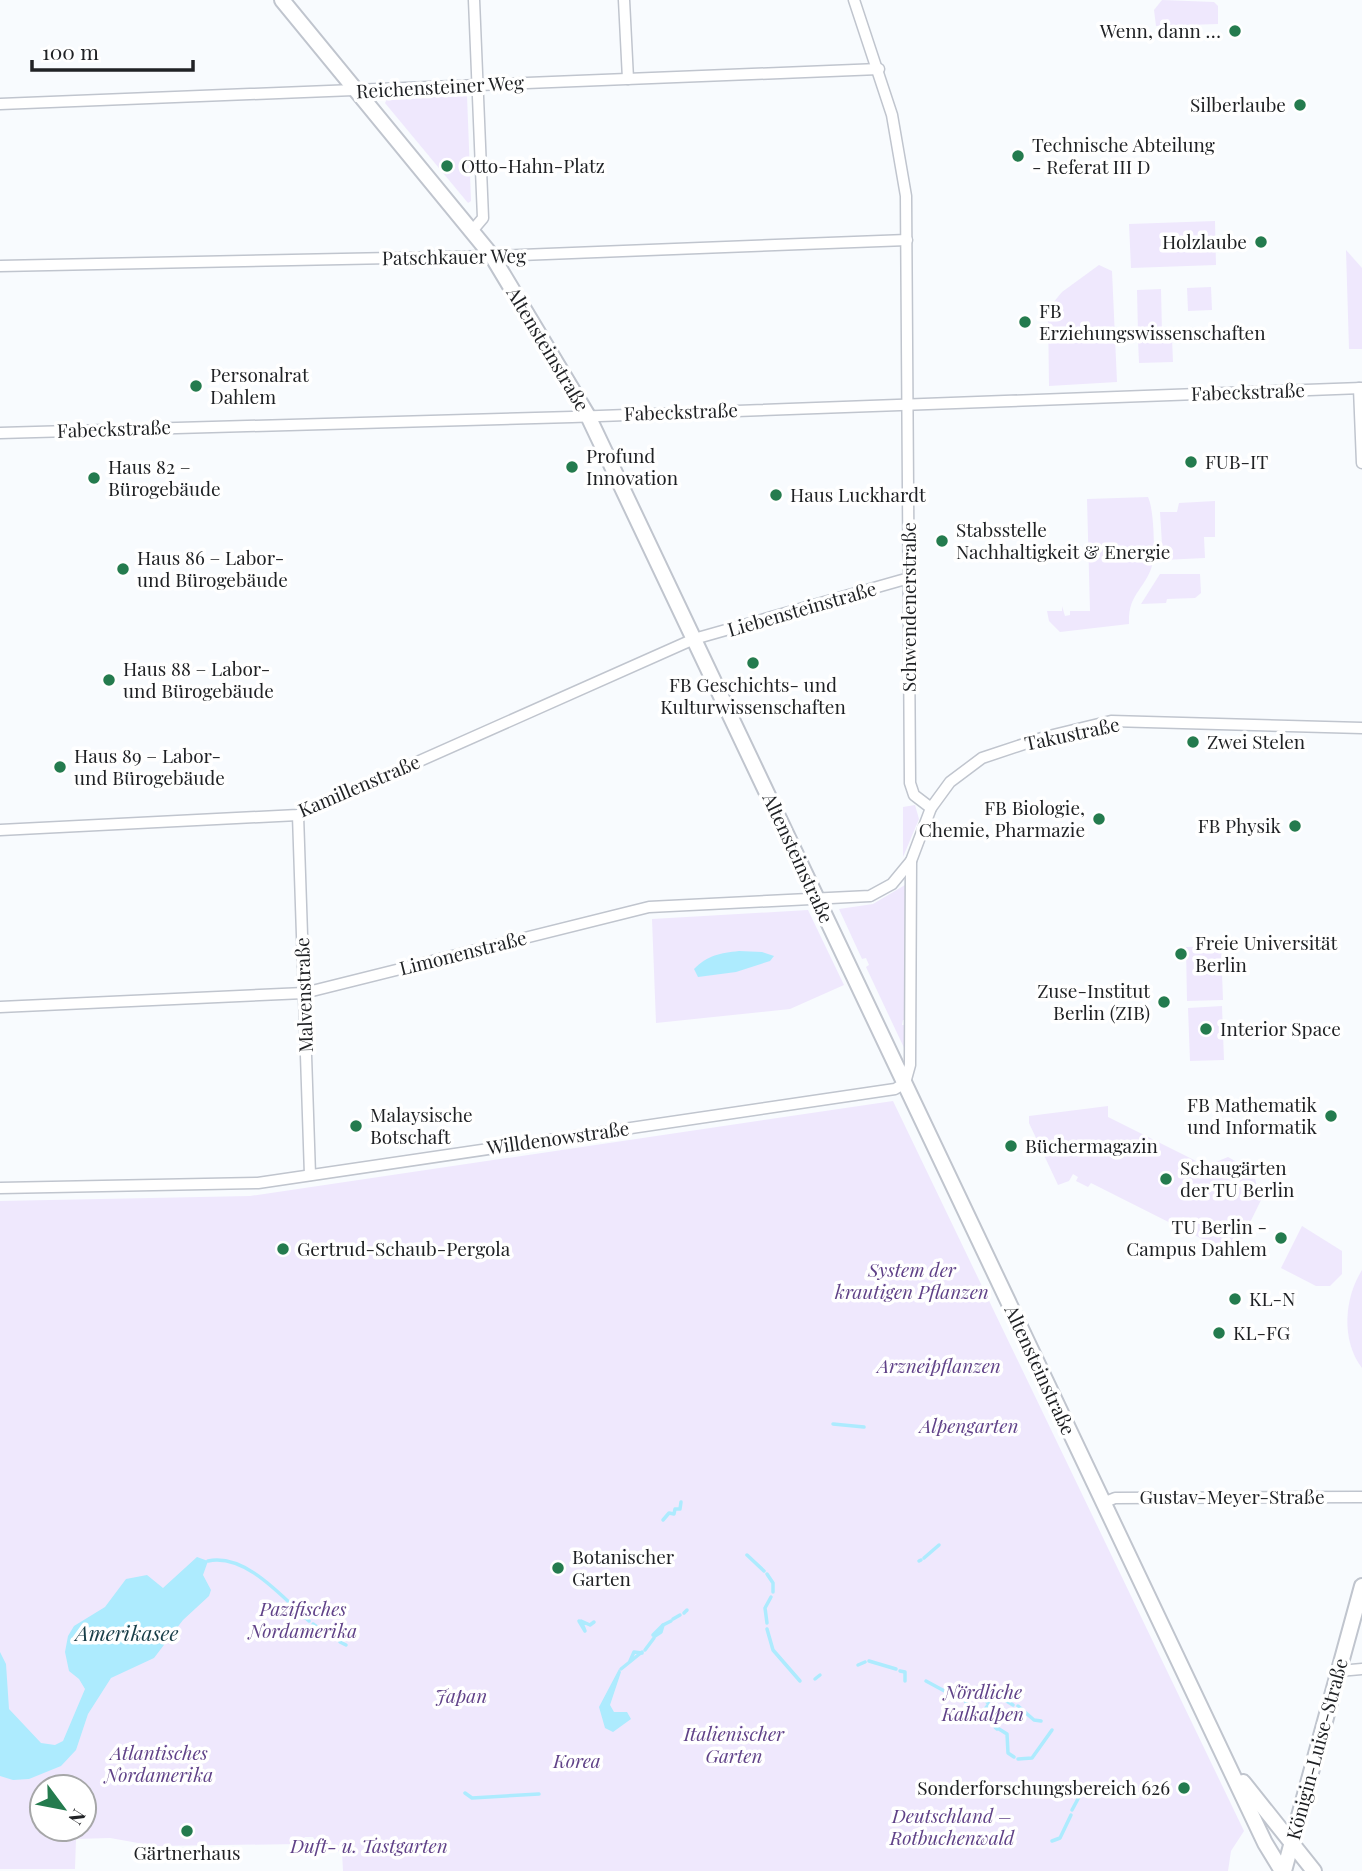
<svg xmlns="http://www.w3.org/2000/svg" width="1362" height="1871" viewBox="0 0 1362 1871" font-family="'Playfair Display',serif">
  <rect width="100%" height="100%" fill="#f8fbfe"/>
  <g fill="#efe8fd" fill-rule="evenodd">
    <path d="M1162,0L1214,2L1218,6V24L1156,26L1154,10Z"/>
    <path d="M467,95L471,201L468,203L385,103L387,99Z"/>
    <path d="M1215,221L1216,265L1131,268L1129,224Z"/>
    <path d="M1346,250L1362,268V349H1349Z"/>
    <path d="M1099,265L1112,271L1117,382L1049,386L1048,309L1062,292Z"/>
    <path d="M1211,287L1212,310L1188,311L1187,288Z"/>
    <path d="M1161,289L1162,332L1138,333L1137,290Z"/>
    <path d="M1172,338L1173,362L1139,363L1138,340Z"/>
    <path d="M1148,497C1154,509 1156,557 1151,569C1142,592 1128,595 1129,624L1060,632L1049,621L1047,611H1062V606L1065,616L1070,615V611H1090L1087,499Z"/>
    <path d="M1215,501V537H1204L1205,558L1163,560L1160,512H1177L1179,503Z"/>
    <path d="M1160,574H1200L1201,593L1195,598L1167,599L1166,603L1141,604Z"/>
    <path d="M915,805L919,819L903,857V807Z"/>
    <path d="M905,885L906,1020H903L902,1025H906V1052L866,967L869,965L866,958L862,959L839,909L873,904Z"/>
    <path d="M808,910L844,985L790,1009L656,1023L652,919Z"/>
    <path d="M1221,946L1223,1000L1187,1001L1186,947Z"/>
    <path d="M1222,1006L1224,1060L1190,1061L1188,1008Z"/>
    <path d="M893,1101L1244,1831L1231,1851L1228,1871H343L342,1852L319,1847L313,1837H305L299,1844L155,1846L110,1838L76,1839L75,1869H0V1201L250,1196ZM42,1787H84V1829H42Z"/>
    <path d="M1108,1106V1117L1206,1166L1228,1157L1253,1171L1259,1194L1263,1196L1234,1255L1091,1183L1088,1187L1076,1181L1078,1177L1073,1174L1069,1181L1058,1185L1029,1123V1116Z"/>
    <path d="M1302,1226L1342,1251V1274L1330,1286H1316L1281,1268Z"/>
    <path d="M1362,1270V1368C1341,1341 1344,1298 1362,1270Z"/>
  </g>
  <g fill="#adebfe">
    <path d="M739,951L762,952L774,956L770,961L736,972L698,977L694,969C708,955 720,953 739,951Z"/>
    <path d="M197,1557L208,1561L203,1575L211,1590L209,1596L183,1620L154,1658L111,1678L88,1714L76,1750L61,1766L29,1779L13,1780L0,1776V1652L6,1664L9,1709L41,1743L55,1745L63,1741L85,1689L79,1679L69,1671L65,1652L68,1636L74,1626L105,1607L126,1579L147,1575L163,1588Z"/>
    <path d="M619,1669L621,1672L610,1705L614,1712H627L631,1719L613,1732L605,1728L599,1707Z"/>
  </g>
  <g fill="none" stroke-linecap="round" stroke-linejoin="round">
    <g stroke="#adebfe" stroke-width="3.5">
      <path d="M833,1424L864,1427"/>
      <path d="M663,1520L669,1513L674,1514L675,1509H680L681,1502"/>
      <path d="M747,1555L764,1571"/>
      <path d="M924,1558L939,1545"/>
      <path d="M208,1561C246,1553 283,1598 309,1621"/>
      <path d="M919,1561L921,1560"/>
      <path d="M767,1574L773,1583V1592"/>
      <path d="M684,1613L687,1610"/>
      <path d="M673,1619L680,1615"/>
      <path d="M579,1621L585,1631L581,1621L590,1625L594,1622"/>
      <path d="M767,1623L765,1608L771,1597"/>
      <path d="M313,1624L322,1631"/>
      <path d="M767,1629L773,1650L800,1681"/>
      <path d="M325,1633L335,1639"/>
      <path d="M653,1635L663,1625"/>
      <path d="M655,1636L661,1632L663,1625L671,1621"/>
      <path d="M340,1642L346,1645"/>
      <path d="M645,1650L654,1638"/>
      <path d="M630,1661L634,1652L642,1653"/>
      <path d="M869,1661L896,1669"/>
      <path d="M858,1665L865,1662"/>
      <path d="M621,1669L642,1652"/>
      <path d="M900,1671L905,1672V1681"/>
      <path d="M815,1679L820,1675"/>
      <path d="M926,1681L950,1694"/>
      <path d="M995,1694L1013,1705"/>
      <path d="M955,1695L964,1699L991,1696"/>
      <path d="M964,1699L975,1716L981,1714L997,1729"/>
      <path d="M1018,1706L1034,1720L1041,1721"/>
      <path d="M981,1714L989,1704L983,1698"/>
      <path d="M999,1729L1007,1734L1008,1753L1014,1757"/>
      <path d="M1018,1759L1032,1758L1052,1730"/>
      <path d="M465,1793L472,1798L539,1794"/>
      <path d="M1072,1810L1079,1797"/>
      <path d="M1052,1841L1060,1838L1071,1815"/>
    </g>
    <g stroke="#c0c5ce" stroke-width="13">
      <g id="minor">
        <path d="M624,0L628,79"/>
        <path d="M854,0L892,115L906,196L910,783L914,795L931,808"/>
        <path d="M0,104L879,69"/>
        <path d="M472,231L483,218L474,0"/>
        <path d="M0,266L492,256L907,240"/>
        <path d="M1359,388L1362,463"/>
        <path d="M0,433L572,417L1362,388"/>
        <path d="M298,815L310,1175"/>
        <path d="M0,830L298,815L694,639L909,578"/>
        <path d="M0,1007L304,993L649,907L870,896L892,884L911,861"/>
        <path d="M0,1188L258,1183L895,1089L905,1083L910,1065L911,861L931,808L950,782L982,758L1045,737L1111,721L1362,728"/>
        <path d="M1103,1503L1115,1498L1362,1497"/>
        <path d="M1339,1671L1362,1669"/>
      </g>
    </g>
    <g stroke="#c0c5ce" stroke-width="18">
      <g id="secondary">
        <path d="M282,0L492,256L588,416L1265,1843L1282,1871"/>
        <path d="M1243,1782L1314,1871"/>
        <path d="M1284,1871L1362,1586"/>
      </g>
    </g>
    <use href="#minor" stroke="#fff" stroke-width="10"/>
    <use href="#secondary" stroke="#fff" stroke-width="14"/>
  </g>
  <g fill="#247b4e" stroke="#fff" stroke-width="2.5">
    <circle cx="1235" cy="31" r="7"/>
    <circle cx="1300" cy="105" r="7"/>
    <circle cx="1018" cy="156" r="7"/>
    <circle cx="447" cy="166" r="7"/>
    <circle cx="1261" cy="242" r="7"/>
    <circle cx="1025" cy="322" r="7"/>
    <circle cx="196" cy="386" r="7"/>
    <circle cx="1191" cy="462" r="7"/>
    <circle cx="572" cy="467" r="7"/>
    <circle cx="94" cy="478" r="7"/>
    <circle cx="776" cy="495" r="7"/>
    <circle cx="942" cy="541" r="7"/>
    <circle cx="123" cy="569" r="7"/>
    <circle cx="753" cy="663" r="7"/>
    <circle cx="109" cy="680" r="7"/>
    <circle cx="1193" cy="742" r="7"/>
    <circle cx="60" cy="767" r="7"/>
    <circle cx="1099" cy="819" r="7"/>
    <circle cx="1295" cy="826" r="7"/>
    <circle cx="1181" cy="954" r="7"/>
    <circle cx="1164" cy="1002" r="7"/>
    <circle cx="1206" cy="1029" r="7"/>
    <circle cx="1331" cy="1116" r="7"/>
    <circle cx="356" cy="1126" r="7"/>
    <circle cx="1011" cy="1146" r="7"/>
    <circle cx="1166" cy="1179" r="7"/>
    <circle cx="1281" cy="1238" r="7"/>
    <circle cx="283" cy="1249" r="7"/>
    <circle cx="1235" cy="1299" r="7"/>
    <circle cx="1219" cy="1333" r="7"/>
    <circle cx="558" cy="1568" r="7"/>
    <circle cx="1184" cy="1788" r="7"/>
    <circle cx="187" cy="1831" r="7"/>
  </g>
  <g text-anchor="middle" stroke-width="7" stroke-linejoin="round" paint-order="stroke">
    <g font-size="19" fill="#202225" stroke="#fff" text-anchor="start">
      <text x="1221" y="38" text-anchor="end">Wenn, dann …</text>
      <text x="1286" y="112" text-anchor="end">Silberlaube</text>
      <text x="1032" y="152">Technische Abteilung<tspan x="1032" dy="22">- Referat III D</tspan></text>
      <text x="461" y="173">Otto-Hahn-Platz</text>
      <text x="1247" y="249" text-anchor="end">Holzlaube</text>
      <text x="1039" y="318">FB<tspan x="1039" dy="22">Erziehungswissenschaften</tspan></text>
      <text x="210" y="382">Personalrat<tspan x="210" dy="22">Dahlem</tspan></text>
      <text x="586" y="463">Profund<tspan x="586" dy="22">Innovation</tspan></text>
      <text x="1205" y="469">FUB-IT</text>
      <text x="108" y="474">Haus 82 –<tspan x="108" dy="22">Bürogebäude</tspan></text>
      <text x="790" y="502">Haus Luckhardt</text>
      <text x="956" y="537">Stabsstelle<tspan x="956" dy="22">Nachhaltigkeit &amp; Energie</tspan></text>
      <text x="137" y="565">Haus 86 – Labor-<tspan x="137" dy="22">und Bürogebäude</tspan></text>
      <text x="123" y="676">Haus 88 – Labor-<tspan x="123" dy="22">und Bürogebäude</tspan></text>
      <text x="753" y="692" text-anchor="middle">FB Geschichts- und<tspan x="753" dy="22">Kulturwissenschaften</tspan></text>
      <text x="1207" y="749">Zwei Stelen</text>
      <text x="74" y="763">Haus 89 – Labor-<tspan x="74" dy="22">und Bürogebäude</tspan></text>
      <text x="1085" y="815" text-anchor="end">FB Biologie,<tspan x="1085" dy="22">Chemie, Pharmazie</tspan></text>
      <text x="1281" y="833" text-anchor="end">FB Physik</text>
      <text x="1195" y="950">Freie Universität<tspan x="1195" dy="22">Berlin</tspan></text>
      <text x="1150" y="998" text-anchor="end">Zuse-Institut<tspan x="1150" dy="22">Berlin (ZIB)</tspan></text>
      <text x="1220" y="1036">Interior Space</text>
      <text x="1317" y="1112" text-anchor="end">FB Mathematik<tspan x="1317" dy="22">und Informatik</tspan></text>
      <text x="370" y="1122">Malaysische<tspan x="370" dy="22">Botschaft</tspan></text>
      <text x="1025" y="1153">Büchermagazin</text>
      <text x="1180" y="1175">Schaugärten<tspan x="1180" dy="22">der TU Berlin</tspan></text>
      <text x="1267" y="1234" text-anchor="end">TU Berlin -<tspan x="1267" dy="22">Campus Dahlem</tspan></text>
      <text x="297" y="1256">Gertrud-Schaub-Pergola</text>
      <text x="1249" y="1306">KL-N</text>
      <text x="1233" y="1340">KL-FG</text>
      <text x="572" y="1564">Botanischer<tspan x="572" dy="22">Garten</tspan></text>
      <text x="1170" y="1795" text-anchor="end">Sonderforschungsbereich 626</text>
      <text x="187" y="1860" text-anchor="middle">Gärtnerhaus</text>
    </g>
    <g font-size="19" fill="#202225" stroke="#fff">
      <text transform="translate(440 87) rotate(-3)" y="7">Reichensteiner Weg</text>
      <text transform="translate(454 257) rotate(-1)" y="7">Patschkauer Weg</text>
      <text transform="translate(548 349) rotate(59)" y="7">Altensteinstraße</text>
      <text transform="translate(1248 392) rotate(-2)" y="7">Fabeckstraße</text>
      <text transform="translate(681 412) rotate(-2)" y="7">Fabeckstraße</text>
      <text transform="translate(114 429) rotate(-2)" y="7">Fabeckstraße</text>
      <text transform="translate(909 607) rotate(-90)" y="7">Schwendenerstraße</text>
      <text transform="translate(802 609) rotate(-16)" y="7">Liebensteinstraße</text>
      <text transform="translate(1072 734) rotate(-12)" y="7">Takustraße</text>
      <text transform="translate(359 786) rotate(-23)" y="7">Kamillenstraße</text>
      <text transform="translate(798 858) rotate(65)" y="7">Altensteinstraße</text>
      <text transform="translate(463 953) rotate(-14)" y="7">Limonenstraße</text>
      <text transform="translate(304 995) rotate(-92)" y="7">Malvenstraße</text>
      <text transform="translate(558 1138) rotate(-8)" y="7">Willdenowstraße</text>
      <text transform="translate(1040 1370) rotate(65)" y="7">Altensteinstraße</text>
      <text x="1232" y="1504">Gustav-Meyer-Straße</text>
      <text transform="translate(1317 1749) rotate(-75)" y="7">Königin-Luise-Straße</text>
    </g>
    <g font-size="19" font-style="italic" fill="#604288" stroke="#fff">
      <text x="912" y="1277">System der<tspan x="912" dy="22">krautigen Pflanzen</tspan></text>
      <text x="939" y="1373">Arzneipflanzen</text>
      <text x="969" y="1433">Alpengarten</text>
      <text x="303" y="1616">Pazifisches<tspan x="303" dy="22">Nordamerika</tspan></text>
      <text x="983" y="1699">Nördliche<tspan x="983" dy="22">Kalkalpen</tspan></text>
      <text x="461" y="1703">Japan</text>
      <text x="734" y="1741">Italienischer<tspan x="734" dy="22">Garten</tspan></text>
      <text x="159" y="1760">Atlantisches<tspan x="159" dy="22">Nordamerika</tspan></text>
      <text x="577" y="1768">Korea</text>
      <text x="952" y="1823">Deutschland –<tspan x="952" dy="22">Rotbuchenwald</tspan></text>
      <text x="369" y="1853">Duft- u. Tastgarten</text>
    </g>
    <g font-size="21" font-style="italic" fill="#183d47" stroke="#fff">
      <text x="127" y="1641">Amerikasee</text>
    </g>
  </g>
  <g transform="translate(63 1808) rotate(122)"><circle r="33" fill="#ffffff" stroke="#a6a7a8" stroke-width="2"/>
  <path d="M0-5L12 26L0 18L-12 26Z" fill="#247b4e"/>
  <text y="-10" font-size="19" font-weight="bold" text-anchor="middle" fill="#202225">N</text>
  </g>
  <path d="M32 60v10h161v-10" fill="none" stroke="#202225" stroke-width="3.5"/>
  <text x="42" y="60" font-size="21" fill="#202225" stroke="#ffffff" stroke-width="5" paint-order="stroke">100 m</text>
</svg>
